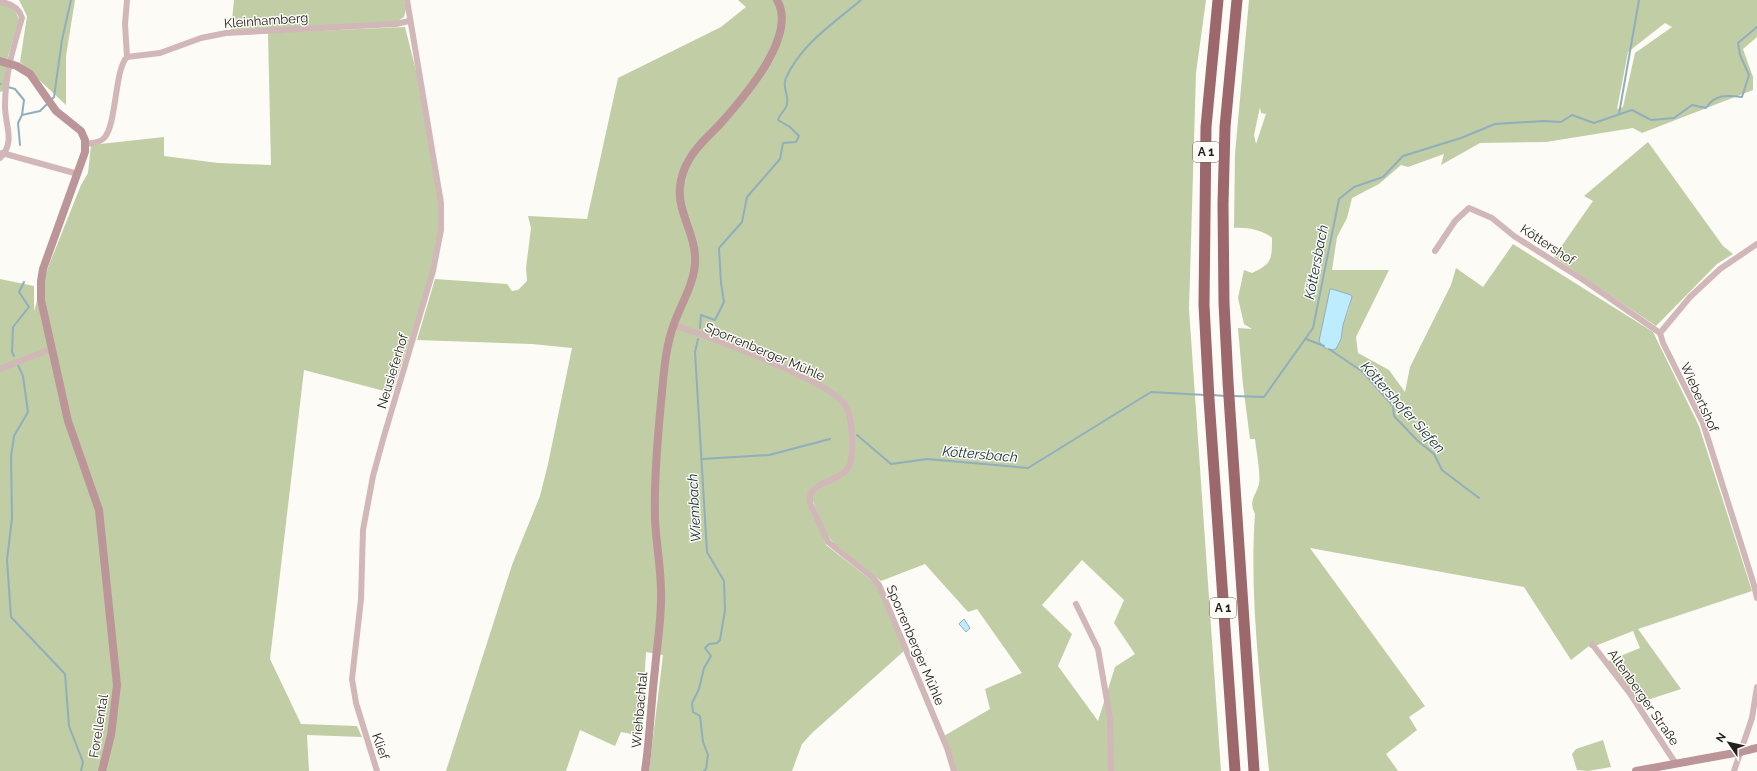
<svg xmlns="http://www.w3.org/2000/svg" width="1757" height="771" viewBox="0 0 1757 771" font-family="Raleway,sans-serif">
  <rect width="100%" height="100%" fill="#fdfbf6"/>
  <g fill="#c0cda5" fill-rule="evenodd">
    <path d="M19,0H75L66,56V105L20,62L27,16Z"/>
    <path d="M234,0H404L406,9L404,17L396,22L231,30Z"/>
    <path d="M738,0H1206L1196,73L1189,309L1221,771H956L944,736L990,709L985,689L1022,673L977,609L968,612L925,564L881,581L836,546L831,540L825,532L812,499V494L807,497L826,545L876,584L904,651L812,733L802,744L792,771H649L663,655L646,652L641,736L621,732L615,746L580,730L566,771H446L512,565L540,496L548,464L572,348L532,344L417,340L435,279L507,284L512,291L518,290L527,281L526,268L531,228L528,216L587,219L618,78L721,27L746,7ZM1082,560L1124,600L1114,623L1135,654L1115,667L1098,721L1058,666L1072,634L1042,605Z"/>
    <path d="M1249,0H1757V37L1743,49L1753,77V90L1642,133L1633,128L1546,142L1480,143L1441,165L1444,154L1408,167L1401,165L1379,184L1352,198L1347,218L1337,237L1332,270H1389L1356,337L1358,353L1389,370L1405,392L1410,367L1451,285L1456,268L1483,287L1513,244L1653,332L1699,426L1752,591L1638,629L1681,689L1638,703L1608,661L1640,648L1633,631L1590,648L1589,646L1571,660L1524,587L1310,548L1425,706L1409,717L1417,730L1386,754L1398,771H1269C1261,686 1249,599 1255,514C1248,500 1256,496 1259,484C1261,475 1256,449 1255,439H1250L1243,385L1238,328L1252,329L1244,324L1238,298L1244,270L1252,273C1272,264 1272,259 1272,238C1264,230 1245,227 1234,228L1235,154ZM1665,23L1672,27L1635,53L1623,107L1617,109L1628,52ZM1260,107L1261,113L1266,114L1256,144L1254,135ZM1350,306L1343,325L1341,339L1333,350H1328L1322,345Z"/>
    <path d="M0,4L13,7L19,19L8,56L4,91L0,92Z"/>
    <path d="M405,27L423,98L439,185V230L432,272L392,393L304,370L270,659L301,724L357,726L362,737L307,735L309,771H0V279L34,286V311L43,280L81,185L88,173L91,145L164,137V156L218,163L271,165L268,33Z"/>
    <path d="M1648,142L1723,246L1733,254L1717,264L1656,326L1554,257L1593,201L1584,196Z"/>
    <path d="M1603,740L1611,767L1588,771L1577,770L1572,754L1576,749Z"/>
  </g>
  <g fill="#beecff" stroke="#8fafbc">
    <path d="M1330,289H1332L1351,295L1352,297L1343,325L1341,339L1336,349C1328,352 1323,347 1319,341Z"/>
    <path d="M964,619L970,628L966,632L959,624Z"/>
  </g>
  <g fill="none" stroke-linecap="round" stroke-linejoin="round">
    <g stroke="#8fafbc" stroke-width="2">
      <path d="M0,84H1"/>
      <path d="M8,87L15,89L24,100L22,115"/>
      <path d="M51,100L54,97L62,40L71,0"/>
      <path d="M1619,114L1639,0"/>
      <path d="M20,145L18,123L22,115L40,111L48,103"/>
      <path d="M700,328L701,315L715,320L724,302L721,283L719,248L742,222L747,197L780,159L783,143L796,142L799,136L790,127L778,120C779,114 784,112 786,107C791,96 781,88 786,78C801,44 834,23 861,0"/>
      <path d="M698,339L695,352L707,552L724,581L725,610L720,640L717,643L709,644L705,648L711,656L704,668L699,689L692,703L693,712L700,716L703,742L708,755L706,769L704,771"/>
      <path d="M1306,339L1324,346"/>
      <path d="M1329,349L1363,372L1393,406L1394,416L1418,441L1434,454L1442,470L1479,498"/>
      <path d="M14,356L12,352L13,327L29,307L19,292L24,282"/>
      <path d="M18,365L23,376L28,412L14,436L11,457L12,518L7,560L11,617L65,674L69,726L83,762L81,771"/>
      <path d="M1213,395L1225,396"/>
      <path d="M1233,396L1264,397L1313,328L1339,199L1354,187L1383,177L1403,156L1461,138L1495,124L1544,121L1561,122L1572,115L1594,123L1632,110L1651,120L1674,118L1692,105L1706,108C1715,94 1727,95 1742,97L1749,75L1740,55L1738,43L1757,27"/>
      <path d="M857,435L891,464L927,459L1028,468L1151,392L1205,395"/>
      <path d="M702,459L769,455L830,439"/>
    </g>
    <g stroke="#d1b7b8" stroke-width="6">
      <path d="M127,0L125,24L127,57"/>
      <path d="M0,2C11,3 19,8 22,18C13,48 5,75 5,106C5,126 16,142 0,158"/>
      <path d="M85,144C91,143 99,143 103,139C117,128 114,70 127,57L160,53L201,38L226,33L396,24L409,21"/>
      <path d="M2,153L78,174"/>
      <path d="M1757,244L1720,269L1690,297L1660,333L1663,343L1703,423L1754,585L1757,598"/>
      <path d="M1435,251L1455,221L1469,208L1492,218L1514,236L1582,279L1660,333"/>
      <path d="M673,325C704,335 831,381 845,405C853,417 854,451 850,464C844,481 817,479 810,495V503L828,542L873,578L879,585L947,748L954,771"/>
      <path d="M0,369L51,349"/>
      <path d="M1076,604L1098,649L1110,718L1111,771"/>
      <path d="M1592,644L1631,695L1676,764"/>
      <path d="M377,771L356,703L352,679L361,599L363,530L373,476L384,436L433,271L441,230V203L407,0"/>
      <path d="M1734,771L1752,718L1757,687"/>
    </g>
    <g stroke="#bb9597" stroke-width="8">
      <path d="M0,61L17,66L30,74L56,111L81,131L85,140V152L43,269L41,281V300L68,421L99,510L117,685L111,735L102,771"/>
      <path d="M645,771C650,737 651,703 655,669C657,644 662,617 661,592C661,568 656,543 655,519C654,477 658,434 662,392C664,370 666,345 674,324C681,304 694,284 695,263C697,236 677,212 680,187C681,177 684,168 689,160C696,146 710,135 721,123C744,97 798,36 777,0"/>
      <path d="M1636,771L1740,752L1757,748"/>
    </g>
    <g stroke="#9c686b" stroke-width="11">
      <path d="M1218,0L1206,127L1204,305L1209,399L1235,771"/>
      <path d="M1237,0L1225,127L1223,204L1224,303L1228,382L1254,771"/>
    </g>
  </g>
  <g text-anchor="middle" stroke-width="3" stroke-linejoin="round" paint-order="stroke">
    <g fill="#fdfbf6" stroke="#636260" stroke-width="1">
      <rect x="1193" y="142" width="26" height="20" rx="3"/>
      <rect x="1210" y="598" width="26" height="20" rx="3"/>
    </g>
    <g font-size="12" font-weight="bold" fill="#21201f">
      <text x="1206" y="156">A 1</text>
      <text x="1223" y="612">A 1</text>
    </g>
    <g font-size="13" fill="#21201f" stroke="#fdfbf6">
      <text transform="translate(266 20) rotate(-4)" y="5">Kleinhamberg</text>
      <text transform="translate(1548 244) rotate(33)" y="5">Köttershof</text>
      <text transform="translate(765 351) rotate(23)" y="5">Sporrenberger Mühle</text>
      <text transform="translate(392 371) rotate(-73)" y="5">Neusieferhof</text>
      <text transform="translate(1700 397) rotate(66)" y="5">Wiebertshof</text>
      <text transform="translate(916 645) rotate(67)" y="5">Sporrenberger Mühle</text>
      <text transform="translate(1644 697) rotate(55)" y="5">Altenberger Straße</text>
      <text transform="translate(639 710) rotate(-85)" y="5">Wiehbachtal</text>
      <text transform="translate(98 726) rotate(-81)" y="5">Forellental</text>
      <text transform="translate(381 746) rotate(71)" y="5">Klief</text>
    </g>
    <g font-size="14" font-style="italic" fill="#122e39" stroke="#fdfbf6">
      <text transform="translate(1316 262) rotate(-79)" y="5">Köttersbach</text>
      <text transform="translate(1403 407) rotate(48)" y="5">Köttershofer Siefen</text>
      <text transform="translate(980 454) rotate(5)" y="5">Köttersbach</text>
      <text transform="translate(694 508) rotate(-93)" y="5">Wiembach</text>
    </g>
  </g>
  <g transform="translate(1729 743) rotate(304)" stroke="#fdfbf6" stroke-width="3" paint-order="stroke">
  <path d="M0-3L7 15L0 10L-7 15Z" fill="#21201f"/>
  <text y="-6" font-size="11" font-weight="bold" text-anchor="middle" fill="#21201f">N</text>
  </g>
</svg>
